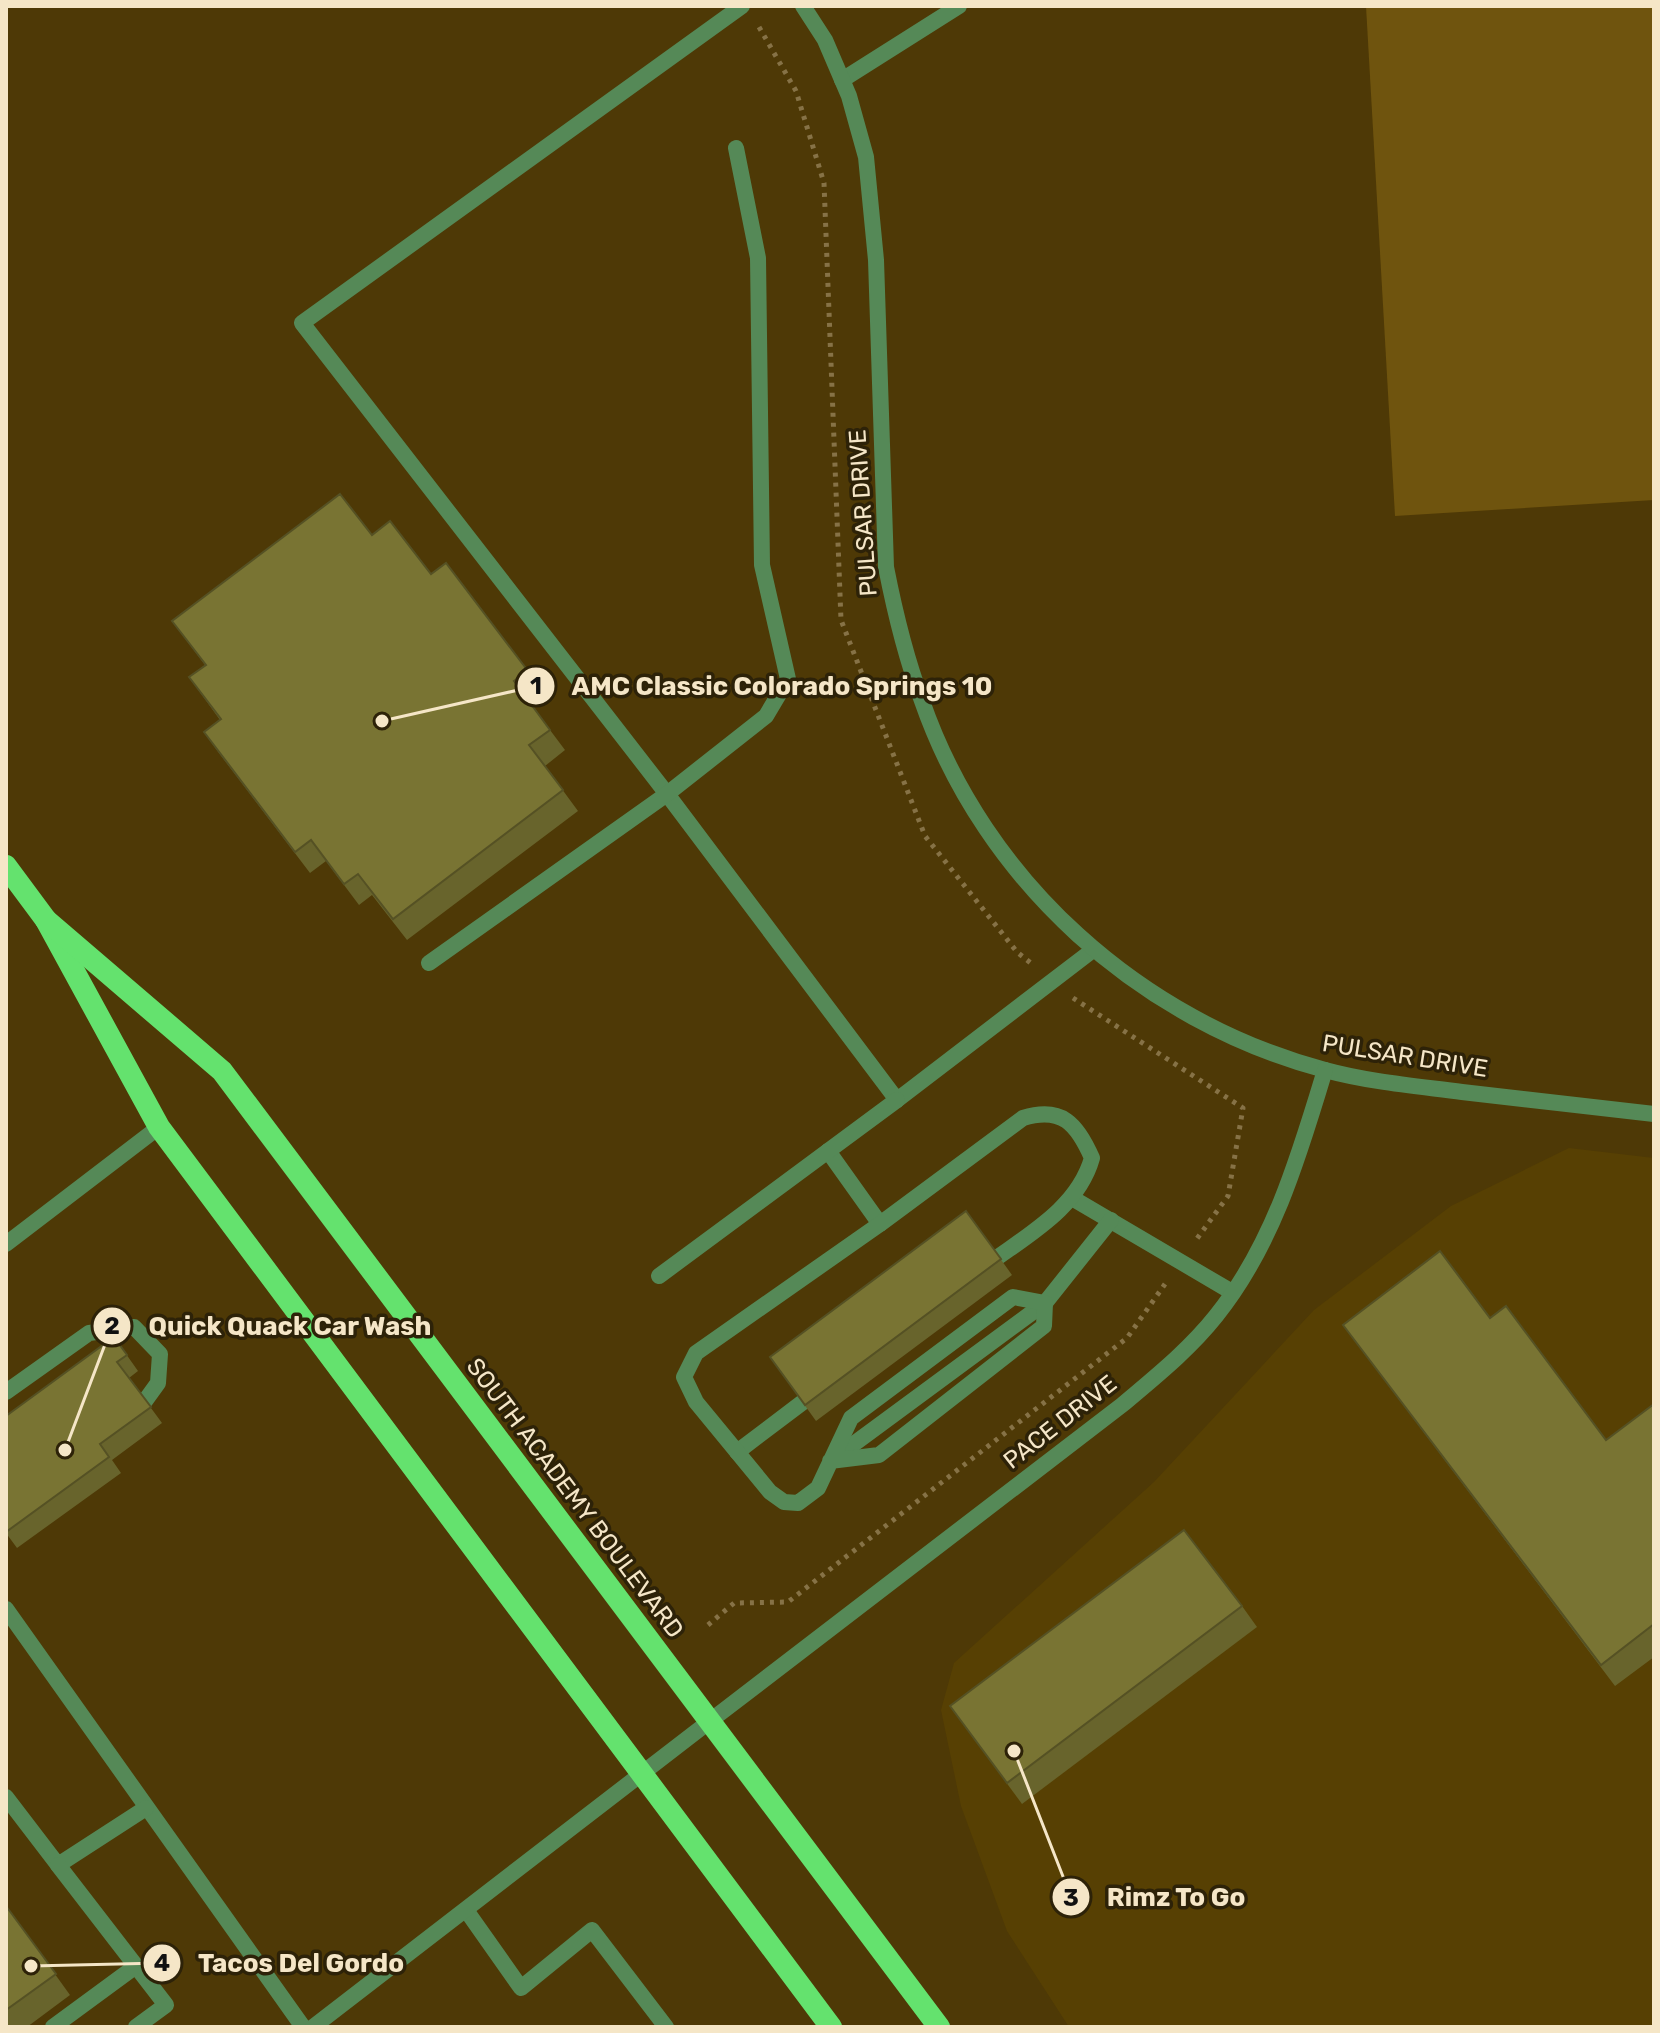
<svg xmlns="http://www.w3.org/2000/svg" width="1660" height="2033" viewBox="0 0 1660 2033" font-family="Rubik,sans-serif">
  <rect width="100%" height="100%" fill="#4e3906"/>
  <path fill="#574003" d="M1569,1148L1654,1158V2027H1069L1007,1931L961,1806L941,1710L954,1663L1154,1482L1314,1310L1451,1206Z"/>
  <path fill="#6f540e" d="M1366,6H1654V500L1395,516Z"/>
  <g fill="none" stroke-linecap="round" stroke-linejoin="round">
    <g stroke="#867246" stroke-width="5" stroke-dasharray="4 6" stroke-linecap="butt">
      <path d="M759,27L796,91L824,183L841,620L925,836L1017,952L1032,964"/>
      <path d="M1073,998L1243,1108L1228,1196L1196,1240"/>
      <path d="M708,1625L734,1603L788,1602L1127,1338L1165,1284"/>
    </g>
    <g stroke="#558957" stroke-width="16">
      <path d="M742,6L302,323L667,794L897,1100L1093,950"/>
      <path d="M842,80L959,6"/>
      <path d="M429,963L667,794L766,716L788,679L762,565L758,258L736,148"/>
      <path d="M828,1151L880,1224"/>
      <path d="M1072,1198L1232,1292"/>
      <path d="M6,1244L159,1127"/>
      <path d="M659,1276L897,1100"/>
      <path d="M6,1392L89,1333L134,1327L160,1354L158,1383L145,1401"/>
      <path d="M737,1452L803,1402"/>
      <path d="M832,1460L1045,1303L1111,1220"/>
      <path d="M830,1461L879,1455L1044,1326L1045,1303L1013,1297L851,1418L818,1488L798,1503L784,1502L770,1492L696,1402L684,1377L696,1353L880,1224L1023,1118C1062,1106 1077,1124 1092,1158C1079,1204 1036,1230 998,1257"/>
      <path d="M6,1609L303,2027"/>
      <path d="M6,1797L58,1865L146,1808"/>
      <path d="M58,1865L166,2005L136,2027"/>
      <path d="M466,1910L521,1988L592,1930L666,2027"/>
      <path d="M53,2027L136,1966"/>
      <path d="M313,2027L710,1721"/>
    </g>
    <g stroke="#558957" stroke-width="16">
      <path d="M803,6L825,40L849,96L866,157L876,260L886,567C895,613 906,658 922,701C985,882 1141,1021 1325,1070C1369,1082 1416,1086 1462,1092C1526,1099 1590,1107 1654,1114"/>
      <path d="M710,1721L1122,1405C1155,1377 1189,1350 1216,1316C1273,1245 1299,1156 1325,1070"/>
    </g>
    <g stroke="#64e26e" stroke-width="22">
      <path d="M6,866L46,920L159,1127L831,2027"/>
      <path d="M46,920L222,1071L939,2027"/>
    </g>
  </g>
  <g fill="#68642c">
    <path d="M372,535L431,574L528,671L542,692L529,702L565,750L545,766L578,811L407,940L372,895L359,905L326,861L310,873L219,753L204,732L220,720L189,677L205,665L172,621Z"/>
    <path d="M966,1211L1012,1275L816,1421L770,1357Z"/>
    <path d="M1490,1318L1606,1440L1654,1404V1657L1615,1686L1343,1325Z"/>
    <path d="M114,1337L138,1371L129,1378L162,1423L112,1460L121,1473L17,1548L6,1533V1416Z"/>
    <path d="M1242,1606L1257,1627L1022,1804L950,1706Z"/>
    <path d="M6,1906L70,1995L27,2027H6Z"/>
  </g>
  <g fill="#797433" stroke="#555124" stroke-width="2">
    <path d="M340,494L372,535L390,521L431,574L446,563L528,671L514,681L550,730L529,745L563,790L393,919L358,874L344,884L311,840L295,852L204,732L221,719L189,677L206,665L172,621Z"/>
    <path d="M966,1211L1001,1259L805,1405L770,1357Z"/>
    <path d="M1440,1251L1490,1318L1506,1306L1606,1440L1654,1404V1624L1601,1665L1343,1325Z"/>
    <path d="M114,1337L127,1355L117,1362L151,1407L100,1444L109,1457L6,1532V1416Z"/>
    <path d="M1184,1530L1242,1606L1007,1783L950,1706Z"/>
    <path d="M6,1906L56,1974L6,2010Z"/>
  </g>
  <g text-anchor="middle" stroke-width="7" stroke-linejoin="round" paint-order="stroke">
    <g font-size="24" fill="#f5e6c7" stroke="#2d2208">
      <text transform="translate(863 513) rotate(-94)" y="8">PULSAR DRIVE</text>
      <text transform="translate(1405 1056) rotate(9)" y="8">PULSAR DRIVE</text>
      <text transform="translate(1060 1422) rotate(-38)" y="8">PACE DRIVE</text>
      <text transform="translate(575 1498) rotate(53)" y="8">SOUTH ACADEMY BOULEVARD</text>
    </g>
  </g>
  <path fill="none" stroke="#f5e6c7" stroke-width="3" d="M382 721L536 686M65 1450L112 1326M1014 1751L1071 1897M31 1966L162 1963"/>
  <g fill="#f5e6c7" stroke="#2d2208" stroke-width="3">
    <circle cx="382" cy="721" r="8"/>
    <circle cx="65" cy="1450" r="8"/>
    <circle cx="1014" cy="1751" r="8"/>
    <circle cx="31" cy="1966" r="8"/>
    <circle cx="536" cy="686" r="20"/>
    <circle cx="112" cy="1326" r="20"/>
    <circle cx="1071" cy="1897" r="20"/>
    <circle cx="162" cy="1963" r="20"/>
  </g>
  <g font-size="24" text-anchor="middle" font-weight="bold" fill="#111">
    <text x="536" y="694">1</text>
    <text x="112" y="1334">2</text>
    <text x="1071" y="1906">3</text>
    <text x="162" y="1971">4</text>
  </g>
  <g font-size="26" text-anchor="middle" font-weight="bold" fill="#f5e6c7" stroke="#2d2208" stroke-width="7" stroke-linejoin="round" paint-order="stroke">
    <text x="782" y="695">AMC Classic Colorado Springs 10</text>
    <text x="290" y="1335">Quick Quack Car Wash</text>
    <text x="1176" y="1906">Rimz To Go</text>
    <text x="301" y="1972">Tacos Del Gordo</text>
  </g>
  <rect width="1660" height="2033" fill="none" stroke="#f5e6c7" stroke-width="16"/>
</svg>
